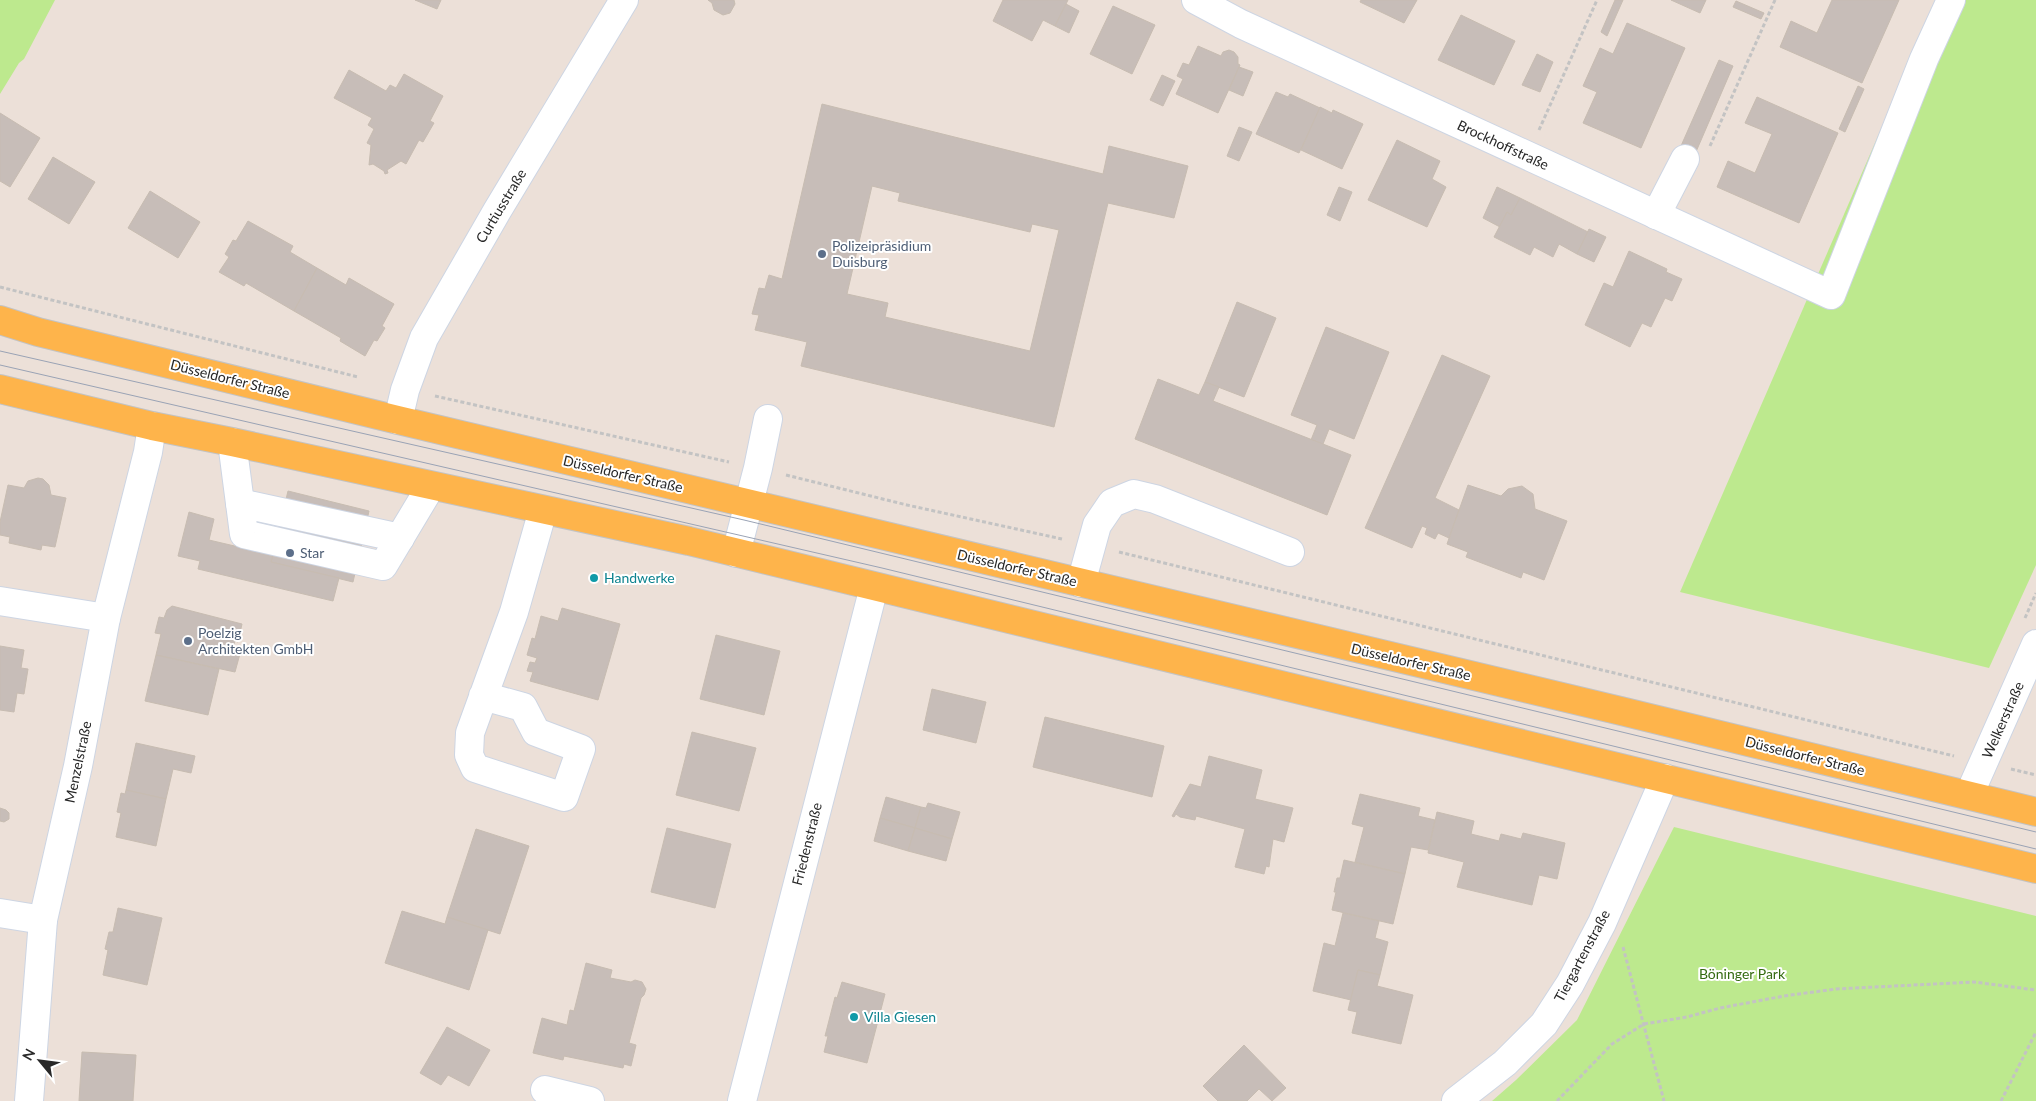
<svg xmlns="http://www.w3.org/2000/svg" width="2036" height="1101" viewBox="0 0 2036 1101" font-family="Lato,sans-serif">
  <rect width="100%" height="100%" fill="#ece0d8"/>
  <g fill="#bde98e">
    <path d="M0,0H55L24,59L19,63L0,94Z"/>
    <path d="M1937,0H2036V565L1989,668L1680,592Z"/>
    <path d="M1674,827L2036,916V1101H1492L1516,1080L1577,1020Z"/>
  </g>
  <g fill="#c7bdb8" stroke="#c7bcb1" fill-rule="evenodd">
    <path d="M415,0H441L437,9Z"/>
    <path d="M708,0H734L735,4L730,13L723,15L714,10L712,3Z"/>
    <path d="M1003,0H1068L1055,26L1043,20L1032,41L993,21Z"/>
    <path d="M1361,0H1417L1404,23L1360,2Z"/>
    <path d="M1615,0H1623L1607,36L1601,32Z"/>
    <path d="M1671,0H1706L1700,13Z"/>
    <path d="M1832,0H1899L1862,83L1780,47L1791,21L1817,33Z"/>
    <path d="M1736,1L1764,13L1761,19L1733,7Z"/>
    <path d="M1066,4L1079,11L1069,33L1055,26Z"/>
    <path d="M1113,6L1155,25L1132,74L1090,54Z"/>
    <path d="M1461,15L1515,41L1494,85L1438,60Z"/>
    <path d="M1627,23L1685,48L1641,148L1583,123L1597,92L1583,86L1600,48L1613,54Z"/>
    <path d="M1198,46L1221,56L1223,52L1229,50L1234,52L1238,57V64L1240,65L1218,113L1176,94L1183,79L1177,76L1183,63L1189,65Z"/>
    <path d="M1537,54L1553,62L1540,92L1522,85Z"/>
    <path d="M1719,60L1733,66L1692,161L1677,155Z"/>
    <path d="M1239,67L1253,72L1243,96L1229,90Z"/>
    <path d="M349,70L386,91L390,85L396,88L404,74L443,96L430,121L434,123L423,142L419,140L406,164L401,161L387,170L388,173L385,174L384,171L373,164L369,165L371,145L367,143L374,129L368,125L372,118L334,98Z"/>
    <path d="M1162,75L1175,81L1163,106L1150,100Z"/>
    <path d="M1858,86L1864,89L1845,132L1839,129Z"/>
    <path d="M1276,92L1288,97L1290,94L1320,108L1299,153L1256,134Z"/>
    <path d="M1757,97L1838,133L1799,223L1717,187L1728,161L1755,173L1772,134L1745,123Z"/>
    <path d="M822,104L1103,174L1109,146L1188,166L1174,218L1108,203L1054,427L801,366L807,342L755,330L759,315L752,314L759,288L765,289L769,275L782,279ZM872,186L900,193L898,201L1030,232L1032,224L1059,230L1030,351L885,317L888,303L847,294Z"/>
    <path d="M1320,107L1332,113L1333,110L1363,124L1342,169L1301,150Z"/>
    <path d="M0,113L40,138L10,187L0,181Z"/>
    <path d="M1239,127L1252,132L1239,161L1227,156Z"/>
    <path d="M1397,140L1440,161L1432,179L1446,187L1427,227L1368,200Z"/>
    <path d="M53,157L95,182L69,224L28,199Z"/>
    <path d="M1339,187L1352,192L1340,221L1327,215Z"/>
    <path d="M1497,187L1520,198L1511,215L1507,212L1500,227L1483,218Z"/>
    <path d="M150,191L200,222L178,258L128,228Z"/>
    <path d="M1520,198L1588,232L1577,254L1559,244L1553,257L1534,247L1530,255L1494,237L1507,212L1511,215Z"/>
    <path d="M248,221L293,246L290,252L317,268L294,311L246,283L244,286L219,272L229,257L225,254L233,240L236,241Z"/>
    <path d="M1589,229L1606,237L1594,262L1577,254Z"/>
    <path d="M1629,251L1667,269L1666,272L1682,279L1672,301L1665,298L1651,327L1642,323L1630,347L1585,325L1604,283L1613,287Z"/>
    <path d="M317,268L346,285L349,278L394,304L382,326L385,328L377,341L374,340L365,356L340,341L341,338L294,311Z"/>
    <path d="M1237,302L1276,318L1244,397L1205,382Z"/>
    <path d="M1326,327L1389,352L1354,439L1329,429L1323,444L1311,440L1317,425L1291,415Z"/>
    <path d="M1442,355L1490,376L1435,498L1459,510L1449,538L1438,533L1435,539L1425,534L1427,528L1422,526L1412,548L1365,528Z"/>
    <path d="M1158,379L1199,395L1205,382L1219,387L1213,401L1351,455L1327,515L1135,439Z"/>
    <path d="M38,478L43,479L49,485L51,495L66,498L55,547L42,545L41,550L9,543L10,537L0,535V522L8,485L24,488L28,481Z"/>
    <path d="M1468,485L1501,496L1508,489L1522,486L1533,494L1535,509L1567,521L1544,580L1523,572L1521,578L1466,557L1468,552L1447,544Z"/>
    <path d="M288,491L369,511L353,582L271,562Z"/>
    <path d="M189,512L214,519L209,540L273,555L271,562L339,578L333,601L198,569L200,561L178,556Z"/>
    <path d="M172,606L242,624L238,642L235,641L233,648L241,650L235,672L156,655L161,634L155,633L159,617L164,618L167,610Z"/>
    <path d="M562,608L620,624L598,700L530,681L533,672L527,671L530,662L535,663L537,658L527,655L532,638L535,639L541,616L558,621Z"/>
    <path d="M716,635L780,651L764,715L700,699Z"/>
    <path d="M0,646L24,650L21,668L28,669L24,694L17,693L14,712L0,710Z"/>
    <path d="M156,655L219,669L208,715L145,701Z"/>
    <path d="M932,689L986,702L976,743L923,730Z"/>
    <path d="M1045,717L1164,746L1152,797L1033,767Z"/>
    <path d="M692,732L756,748L739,811L676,795Z"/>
    <path d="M136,743L195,756L191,773L173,769L166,799L126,790Z"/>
    <path d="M1209,756L1262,770L1255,799L1293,808L1284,842L1273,839L1269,867L1266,866L1264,874L1235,867L1245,829L1196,816L1195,820L1180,817L1176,814L1174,817L1172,816L1190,784L1201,787Z"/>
    <path d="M126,790L166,799L156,846L116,837L121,813L117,812L121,793L125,794Z"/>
    <path d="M1360,794L1420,808L1418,816L1435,820L1428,850L1411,847L1405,874L1355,862L1364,827L1352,824Z"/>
    <path d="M886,797L921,807L915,828L880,818Z"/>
    <path d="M928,803L960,812L952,839L915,828L921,807L926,808Z"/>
    <path d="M0,808L6,810L9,813V819L4,822L0,821Z"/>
    <path d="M1437,812L1474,821L1471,834L1499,841L1501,834L1521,839L1523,833L1565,843L1557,879L1539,875L1532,905L1457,887L1464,862L1428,853Z"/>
    <path d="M880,818L915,828L908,851L874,841Z"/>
    <path d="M667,828L731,844L715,908L651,892Z"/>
    <path d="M915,828L952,839L946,861L908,851Z"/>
    <path d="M476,829L529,846L500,934L447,917Z"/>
    <path d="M1344,860L1405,874L1393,924L1332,910L1336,892H1334L1337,878H1340Z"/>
    <path d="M118,908L162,918L147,985L103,975L108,950L105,949L109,932H113Z"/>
    <path d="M402,911L445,924L447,917L488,930L469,990L385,963Z"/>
    <path d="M1343,913L1379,921L1375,938L1388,942L1380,975L1358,970L1351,1000L1313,991L1324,943L1335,946Z"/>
    <path d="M586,963L612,970L610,978L631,982L635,980L642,982L646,989L644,995L641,998L629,1043L636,1045L631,1066L624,1064L623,1068L564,1056L563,1060L533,1053L542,1018L567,1025L570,1010L574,1011Z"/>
    <path d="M1358,970L1380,975L1377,986L1413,995L1401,1044L1352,1033L1357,1012L1348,1010Z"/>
    <path d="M842,982L885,994L867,1063L824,1052L828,1036H825L835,997L837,998Z"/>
    <path d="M447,1027L490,1050L469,1086L448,1075L441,1085L420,1073Z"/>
    <path d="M1244,1045L1286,1088L1272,1101L1259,1089L1247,1101H1218L1203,1086Z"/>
    <path d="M82,1052L136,1055L133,1101H79Z"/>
  </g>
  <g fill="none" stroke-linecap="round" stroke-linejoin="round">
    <g stroke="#cdd5e3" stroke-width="30">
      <g id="minor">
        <path d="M1196,0L1241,24L1831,295L1924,59L1951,0"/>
        <path d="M1656,215L1685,159"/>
        <path d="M398,420L405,390L424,338L497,211L624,0"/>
        <path d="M232,442L244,534L383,566L431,486"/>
        <path d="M240,503L400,538"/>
        <path d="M736,553L758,468L768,419"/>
        <path d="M1081,583L1097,525L1112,503L1134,494L1155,499L1290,552"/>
        <path d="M0,601L106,618"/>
        <path d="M483,696L523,707L536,732L581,749L564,797L475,768L469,755L470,733L514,612L543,510"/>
        <path d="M1969,795L2036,644"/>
        <path d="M0,913L43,920"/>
        <path d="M545,1090L590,1101"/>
        <path d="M29,1101L43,920L78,766L106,618L148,452L152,426"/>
        <path d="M742,1101L874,587"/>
        <path d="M1456,1101L1505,1063L1544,1024L1570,984L1602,923L1665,778"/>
      </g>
    </g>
    <g stroke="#c3c3c3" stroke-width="30">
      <g id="major">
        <path d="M0,320L38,332L398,420L1621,711L2036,812"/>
        <path d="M0,389L152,426L232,442L689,541L2036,869"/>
      </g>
    </g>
    <g stroke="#c3c3c3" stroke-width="3" stroke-dasharray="4 2.5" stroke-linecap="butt">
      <path d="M1539,130L1597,0"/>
      <path d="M1710,146L1775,0"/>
      <path d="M0,287L358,377"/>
      <path d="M435,396L729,462"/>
      <path d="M786,475L907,505L1062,539"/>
      <path d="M1119,552L1954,756"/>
      <path d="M2025,618L2036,593"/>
      <path d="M2011,769L2036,775"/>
      <path d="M1623,947L1664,1101"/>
      <path d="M1557,1101L1612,1044L1644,1024L1687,1017L1720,1008L1784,996L1836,989L1974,982L2036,990"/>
      <path d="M2001,1101L2036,1032"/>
    </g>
    <use href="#minor" stroke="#fff" stroke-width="28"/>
    <use href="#major" stroke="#feb44b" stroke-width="28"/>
    <g stroke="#9aa3b5" stroke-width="1">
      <path d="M0,351L744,520L2036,832"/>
      <path d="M0,365L882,568L2036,849"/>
    </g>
  </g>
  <g fill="#5c6f8a" stroke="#fff" stroke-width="2">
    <circle cx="822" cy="254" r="5"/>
    <circle cx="290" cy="553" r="5"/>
    <circle cx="188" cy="641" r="5"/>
  </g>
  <g fill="#0f9aa8" stroke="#fff" stroke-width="2">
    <circle cx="594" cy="578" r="5"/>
    <circle cx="854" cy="1017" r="5"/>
  </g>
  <g text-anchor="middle" stroke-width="4" stroke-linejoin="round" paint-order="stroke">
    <g font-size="14" fill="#282828" stroke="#fff">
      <text transform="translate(1503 145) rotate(25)" y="5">Brockhoffstraße</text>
      <text transform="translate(501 206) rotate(-59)" y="5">Curtiusstraße</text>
      <text transform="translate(230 379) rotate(14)" y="5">Düsseldorfer Straße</text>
      <text transform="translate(623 474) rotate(13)" y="5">Düsseldorfer Straße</text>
      <text transform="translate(1017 568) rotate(13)" y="5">Düsseldorfer Straße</text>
      <text transform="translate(1411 662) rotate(13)" y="5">Düsseldorfer Straße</text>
      <text transform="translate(2003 720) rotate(-66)" y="5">Welkerstraße</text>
      <text transform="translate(1805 756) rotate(14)" y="5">Düsseldorfer Straße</text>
      <text transform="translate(78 762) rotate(-78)" y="5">Menzelstraße</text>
      <text transform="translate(807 844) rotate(-76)" y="5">Friedenstraße</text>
      <text transform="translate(1582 956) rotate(-62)" y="5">Tiergartenstraße</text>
    </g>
    <g font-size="14" fill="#4e5e75" stroke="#fff" text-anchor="start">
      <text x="832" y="251">Polizeipräsidium<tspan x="832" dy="16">Duisburg</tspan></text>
      <text x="300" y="558">Star</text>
      <text x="198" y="638">Poelzig<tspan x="198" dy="16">Architekten GmbH</tspan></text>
    </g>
    <g font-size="14" fill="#0d838f" stroke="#fff" text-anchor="start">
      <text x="604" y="583">Handwerke</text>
      <text x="864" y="1022">Villa Giesen</text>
    </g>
    <g font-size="14" fill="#356b12" stroke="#fff">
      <text x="1742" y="979">Böninger Park</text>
    </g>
  </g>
  <g transform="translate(40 1061) rotate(299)" stroke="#ffffff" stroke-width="4" paint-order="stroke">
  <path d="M0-4L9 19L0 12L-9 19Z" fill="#282828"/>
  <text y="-8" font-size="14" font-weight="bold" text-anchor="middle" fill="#282828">N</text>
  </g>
</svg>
